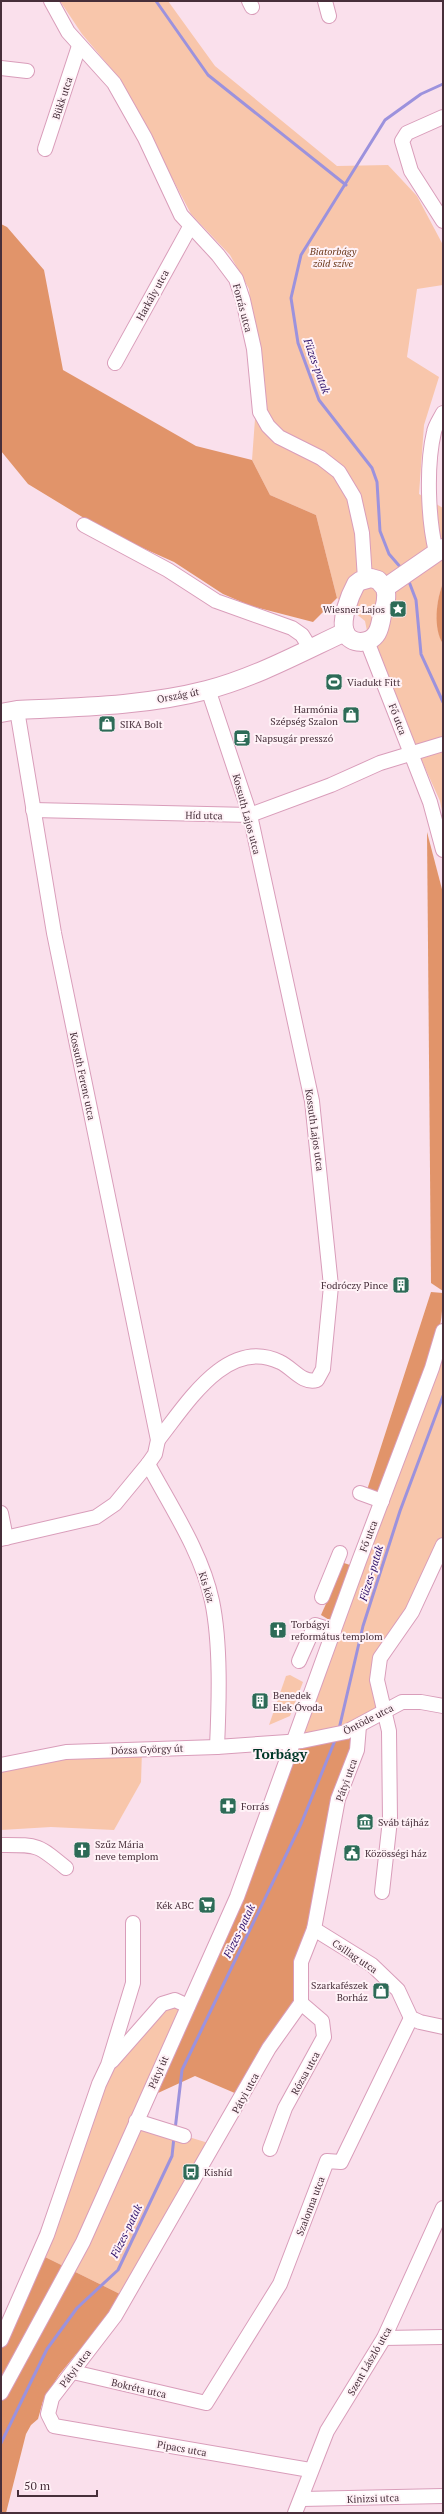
<svg xmlns="http://www.w3.org/2000/svg" width="444" height="2514" viewBox="0 0 444 2514" font-family="'PT Serif',serif">
  <rect width="100%" height="100%" fill="#fae0ec"/>
  <g fill="#f8c6ab">
    <path d="M60,1H168L215,66L337,166L388,165L417,196L443,245V285L417,289L407,357L439,377L424,425L419,494L443,508V583C436,600 434,629 443,644V816L440,801L370,646L365,621L337,598L316,515L270,495L252,460L258,378L249,289L230,255L191,214L120,79L82,34Z"/>
    <path d="M443,1351V1544L380,1657L383,1711L346,1732L294,1742Z"/>
    <path d="M290,1675L303,1682L290,1716L269,1725L286,1676Z"/>
    <path d="M142,1750L141,1782L114,1830L51,1827L1,1830V1765Z"/>
    <path d="M162,2004L188,2006L136,2121L215,2145L126,2297L39,2254L99,2084Z"/>
  </g>
  <g fill="#e1946a">
    <path d="M1,224L7,227L44,270L63,370L196,446L252,460L270,495L316,515L337,598L313,622L251,606L223,594L174,562L107,532L28,484L1,451Z"/>
    <path d="M443,583V644C433,629 436,600 443,583Z"/>
    <path d="M427,832L443,893V1291L431,1283Z"/>
    <path d="M431,1292L443,1293C443,1357 405,1437 380,1495L367,1490Z"/>
    <path d="M344,1563L356,1567L331,1621L321,1615Z"/>
    <path d="M358,1736L294,2000L237,2094L195,2076L158,2093L302,1741Z"/>
    <path d="M39,2254L126,2297L88,2351L76,2354L59,2375L43,2401L38,2419L31,2425L26,2434L6,2513H1V2340Z"/>
  </g>
  <g fill="none" stroke-linecap="round" stroke-linejoin="round">
    <g stroke="#9c92dd" stroke-width="3">
      <path d="M156,1L208,75L346,185"/>
      <path d="M402,569L389,554L380,531L377,482L372,468L319,400L298,343L291,298L301,255L385,120L421,94L443,84"/>
      <path d="M408,579L416,600L421,654L443,702"/>
      <path d="M339,1729L363,1626L400,1511L443,1396"/>
      <path d="M175,2130L182,2070L301,1824L336,1738"/>
      <path d="M1,2443L47,2349L77,2308L118,2270L172,2156L174,2137"/>
    </g>
    <g stroke="#d99dba" stroke-width="16">
      <g id="minor">
        <path d="M51,1L68,32L114,83L145,138L181,215L218,255L236,279L243,300L254,349L260,412L268,426L279,437L321,458L339,472L354,497L362,533L365,579"/>
        <path d="M249,1L252,7"/>
        <path d="M325,1L329,16"/>
        <path d="M1,68L27,71"/>
        <path d="M443,117L407,133L402,141L411,171L443,221"/>
        <path d="M45,149L79,46"/>
        <path d="M115,363L190,227"/>
        <path d="M84,525L168,570L216,601L292,628L302,635L310,648"/>
        <path d="M436,552C428,519 426,466 434,432C435,426 440,419 443,413"/>
        <path d="M367,641L430,802L443,850"/>
        <path d="M33,810L250,815L331,785L380,763L443,744"/>
        <path d="M158,1440C186,1405 227,1336 280,1362C293,1368 302,1384 317,1380L323,1369L331,1286L312,1101L250,815L208,689"/>
        <path d="M148,1464C171,1507 202,1553 212,1601C221,1644 219,1703 217,1747"/>
        <path d="M360,1493L382,1501"/>
        <path d="M1,1513L6,1538"/>
        <path d="M1,1539L96,1517L115,1504L148,1464L155,1454L158,1440L54,933L17,710"/>
        <path d="M322,1597L340,1553"/>
        <path d="M299,1661L315,1625L334,1631"/>
        <path d="M1,1765L66,1752L217,1747L302,1741L346,1732L402,1702H421L443,1706"/>
        <path d="M1,1845C38,1845 37,1844 66,1868"/>
        <path d="M382,1892L390,1820L389,1731L377,1680L380,1658L412,1612L443,1545"/>
        <path d="M314,1929L372,1965L398,1990L411,2018L420,2022L443,2027"/>
        <path d="M112,2061L162,2004L175,2000L188,2006"/>
        <path d="M136,2121L184,2136"/>
        <path d="M270,2149L285,2108L324,2037L322,2021L301,2003"/>
        <path d="M384,2338L443,2337"/>
        <path d="M1,2340L47,2235L99,2084L108,2065L133,1983V1923"/>
        <path d="M73,2372L206,2403L280,2284L327,2161L341,2162L411,2018"/>
        <path d="M1,2393L83,2242L237,1897L359,1561L432,1368L443,1331"/>
        <path d="M310,2470L54,2426L48,2414L52,2398L115,2316L269,2048L301,2003V1962L314,1929L338,1799L357,1750L359,1726"/>
        <path d="M302,2499L443,2496"/>
        <path d="M295,2513L327,2431L384,2338L443,2208"/>
      </g>
    </g>
    <g stroke="#d99dba" stroke-width="20">
      <g id="major">
        <path d="M371,578L378,580L385,588C388,597 385,606 382,615C381,621 380,628 377,633C370,645 350,645 345,632C340,620 350,595 356,584L360,581Z"/>
        <path d="M385,588L443,548"/>
        <path d="M1,713L17,710C81,707 145,706 207,690C256,677 300,653 345,632"/>
      </g>
    </g>
    <use href="#minor" stroke="#fff" stroke-width="14"/>
    <use href="#major" stroke="#fff" stroke-width="18"/>
  </g>
  <defs>
    <g id="sight-square" transform="scale(0.9)"><rect x="-9" y="-9" width="18" height="18" rx="4" fill="#2d6b57" stroke="#fff2f7"/><path d="M0-6L1.8-2.2L6-1.7L2.9 1.2L3.7 5.4L0 3.3L-3.7 5.4L-2.9 1.2L-6-1.7L-1.8-2.2Z" fill="#fff"/></g>
    <g id="stadium-square" transform="scale(0.9)"><rect x="-9" y="-9" width="18" height="18" rx="4" fill="#2d6b57" stroke="#fff2f7"/><path d="M0-5a6.5 5 0 1 0 0 10a6.5 5 0 1 0 0-10ZM-3.5-1.8h7v3.6h-7Z" fill="#fff"/></g>
    <g id="shop-square" transform="scale(0.9)"><rect x="-9" y="-9" width="18" height="18" rx="4" fill="#2d6b57" stroke="#fff2f7"/><path d="M-5-2.5h2.3a2.7 3.5 0 0 1 5.4 0H5L5.5 6h-11ZM-1.5-2.5h3a1.5 2.3 0 0 0-3 0Z" fill="#fff"/></g>
    <g id="cafe-square" transform="scale(0.9)"><rect x="-9" y="-9" width="18" height="18" rx="4" fill="#2d6b57" stroke="#fff2f7"/><path d="M-5.5-4.5H6V0H3Q3 3.5 0 3.5H-2.5Q-5.5 3.5-5.5 0ZM3-3.2v2h1.7v-2ZM-6 4.5H4V6H-6Z" fill="#fff"/></g>
    <g id="building-square" transform="scale(0.9)"><rect x="-9" y="-9" width="18" height="18" rx="4" fill="#2d6b57" stroke="#fff2f7"/><path d="M-4-6H4V6H1V3H-1V6H-4ZM-2.5-4.3h1.7v1.8h-1.7ZM.8-4.3h1.7v1.8H.8ZM-2.5-1h1.7V.8h-1.7ZM.8-1h1.7V.8H.8Z" fill="#fff"/></g>
    <g id="church-square" transform="scale(0.9)"><rect x="-9" y="-9" width="18" height="18" rx="4" fill="#2d6b57" stroke="#fff2f7"/><path d="M-1.2-6h2.4v3.5h3.3v2.4h-3.3V6h-2.4V-.1h-3.3v-2.4h3.3Z" fill="#fff"/></g>
    <g id="pharmacy-square" transform="scale(0.9)"><rect x="-9" y="-9" width="18" height="18" rx="4" fill="#2d6b57" stroke="#fff2f7"/><path d="M-2-6h4v4h4v4h-4v4h-4v-4h-4v-4h4Z" fill="#fff"/></g>
    <g id="museum-square" transform="scale(0.9)"><rect x="-9" y="-9" width="18" height="18" rx="4" fill="#2d6b57" stroke="#fff2f7"/><path d="M0-6L6-3V-2H-6V-3ZM-5-1h2V3h-2ZM-1-1h2V3h-2ZM3-1h2V3H3ZM-6 4H6V6H-6Z" fill="#fff"/></g>
    <g id="civic-square" transform="scale(0.9)"><rect x="-9" y="-9" width="18" height="18" rx="4" fill="#2d6b57" stroke="#fff2f7"/><path d="M-.6-6.5H3V-4.5H.6V-3L4-1V1h2V6H-6V1h2V-1L-.6-3ZM-1.2 2.5V6h2.4V2.5Z" fill="#fff"/></g>
    <g id="supermarket-square" transform="scale(0.9)"><rect x="-9" y="-9" width="18" height="18" rx="4" fill="#2d6b57" stroke="#fff2f7"/><path d="M-6-5.5h2.5l.6 2H6L4.5 2H-2.5L-4.4-4H-6ZM-1.5 3.2a1.3 1.3 0 1 0 .1 0ZM3 3.2a1.3 1.3 0 1 0 .1 0Z" fill="#fff"/></g>
    <g id="bus-square" transform="scale(0.9)"><rect x="-9" y="-9" width="18" height="18" rx="4" fill="#2d6b57" stroke="#fff2f7"/><path d="M-5-6H5V4H4V6H2V4H-2V6H-4V4H-5ZM-3.5-4V0h7V-4ZM-3.5 1.2v1.5H-2V1.2ZM2 1.2v1.5H3.5V1.2Z" fill="#fff"/></g>
  </defs>
  <g fill-rule="evenodd">
    <use href="#sight-square" x="398" y="609"/>
    <use href="#stadium-square" x="334" y="682"/>
    <use href="#shop-square" x="351" y="715"/>
    <use href="#shop-square" x="107" y="724"/>
    <use href="#cafe-square" x="242" y="738"/>
    <use href="#building-square" x="401" y="1285"/>
    <use href="#church-square" x="278" y="1630"/>
    <use href="#building-square" x="260" y="1701"/>
    <use href="#pharmacy-square" x="228" y="1806"/>
    <use href="#museum-square" x="365" y="1822"/>
    <use href="#church-square" x="82" y="1850"/>
    <use href="#civic-square" x="352" y="1853"/>
    <use href="#supermarket-square" x="207" y="1905"/>
    <use href="#shop-square" x="381" y="1991"/>
    <use href="#bus-square" x="191" y="2172"/>
  </g>
  <g text-anchor="middle" stroke-width="4" stroke-linejoin="round" paint-order="stroke">
    <g font-size="10" fill="#472f3a" stroke="#fff2f7">
      <text transform="translate(62 98) rotate(-72)" y="4">Bükk utca</text>
      <text transform="translate(152 295) rotate(-61)" y="4">Harkály utca</text>
      <text transform="translate(243 308) rotate(75)" y="4">Forrás utca</text>
      <text transform="translate(178 695) rotate(-11)" y="4">Ország út</text>
      <text transform="translate(398 719) rotate(69)" y="4">Fő utca</text>
      <text transform="translate(247 814) rotate(75)" y="4">Kossuth Lajos utca</text>
      <text transform="translate(204 815) rotate(1)" y="4">Híd utca</text>
      <text transform="translate(83 1076) rotate(78)" y="4">Kossuth Ferenc utca</text>
      <text transform="translate(315 1130) rotate(82)" y="4">Kossuth Lajos utca</text>
      <text transform="translate(368 1536) rotate(-69)" y="4">Fő utca</text>
      <text transform="translate(207 1587) rotate(73)" y="4">Kis köz</text>
      <text transform="translate(368 1719) rotate(-27)" y="4">Öntöde utca</text>
      <text transform="translate(147 1749) rotate(-2)" y="4">Dózsa György út</text>
      <text transform="translate(346 1780) rotate(-70)" y="4">Pátyi utca</text>
      <text transform="translate(355 1956) rotate(34)" y="4">Csillag utca</text>
      <text transform="translate(158 2072) rotate(-66)" y="4">Pátyi út</text>
      <text transform="translate(305 2073) rotate(-61)" y="4">Rózsa utca</text>
      <text transform="translate(245 2093) rotate(-61)" y="4">Pátyi utca</text>
      <text transform="translate(310 2206) rotate(-69)" y="4">Szalonna utca</text>
      <text transform="translate(369 2361) rotate(-60)" y="4">Szent László utca</text>
      <text transform="translate(75 2368) rotate(-53)" y="4">Pátyi utca</text>
      <text transform="translate(139 2388) rotate(13)" y="4">Bokréta utca</text>
      <text transform="translate(182 2448) rotate(10)" y="4">Pipacs utca</text>
      <text transform="translate(373 2498) rotate(-2)" y="4">Kinizsi utca</text>
    </g>
    <g font-size="10" font-style="italic" fill="#6b381a" stroke="#fff2f7">
      <text x="333" y="255">Biatorbágy<tspan x="333" dy="12">zöld szíve</tspan></text>
    </g>
    <g font-size="10" fill="#472f3a" stroke="#fff2f7" text-anchor="start">
      <text x="385" y="613" text-anchor="end">Wiesner Lajos</text>
      <text x="347" y="686">Viadukt Fitt</text>
      <text x="338" y="713" text-anchor="end">Harmónia<tspan x="338" dy="12">Szépség Szalon</tspan></text>
      <text x="120" y="728">SIKA Bolt</text>
      <text x="255" y="742">Napsugár presszó</text>
      <text x="388" y="1289" text-anchor="end">Fodróczy Pince</text>
      <text x="291" y="1628">Torbágyi<tspan x="291" dy="12">református templom</tspan></text>
      <text x="273" y="1699">Benedek<tspan x="273" dy="12">Elek Óvoda</tspan></text>
      <text x="241" y="1810">Forrás</text>
      <text x="378" y="1826">Sváb tájház</text>
      <text x="95" y="1848">Szűz Mária<tspan x="95" dy="12">neve templom</tspan></text>
      <text x="365" y="1857">Közösségi ház</text>
      <text x="194" y="1909" text-anchor="end">Kék ABC</text>
      <text x="368" y="1989" text-anchor="end">Szarkafészek<tspan x="368" dy="12">Borház</tspan></text>
      <text x="204" y="2176">Kishíd</text>
    </g>
    <g font-size="11" font-style="italic" fill="#2c0f68" stroke="#fff2f7">
      <text transform="translate(317 366) rotate(70)" y="4">Füzes-patak</text>
      <text transform="translate(371 1573) rotate(-73)" y="4">Füzes-patak</text>
      <text transform="translate(239 1931) rotate(-64)" y="4">Füzes-patak</text>
      <text transform="translate(126 2231) rotate(-64)" y="4">Füzes-patak</text>
    </g>
    <g font-size="14" font-weight="bold" fill="#003627" stroke="#fff2f7">
      <text x="280" y="1759">Torbágy</text>
    </g>
  </g>
  <rect width="444" height="2514" fill="none" stroke="#472f3a" stroke-width="4"/>
  <path d="M18 2490v6h79v-6" fill="none" stroke="#472f3a" stroke-width="2"/>
  <text x="24" y="2490" font-size="12" fill="#472f3a" stroke="#fff2f7" stroke-width="3" paint-order="stroke">50 m</text>
</svg>
